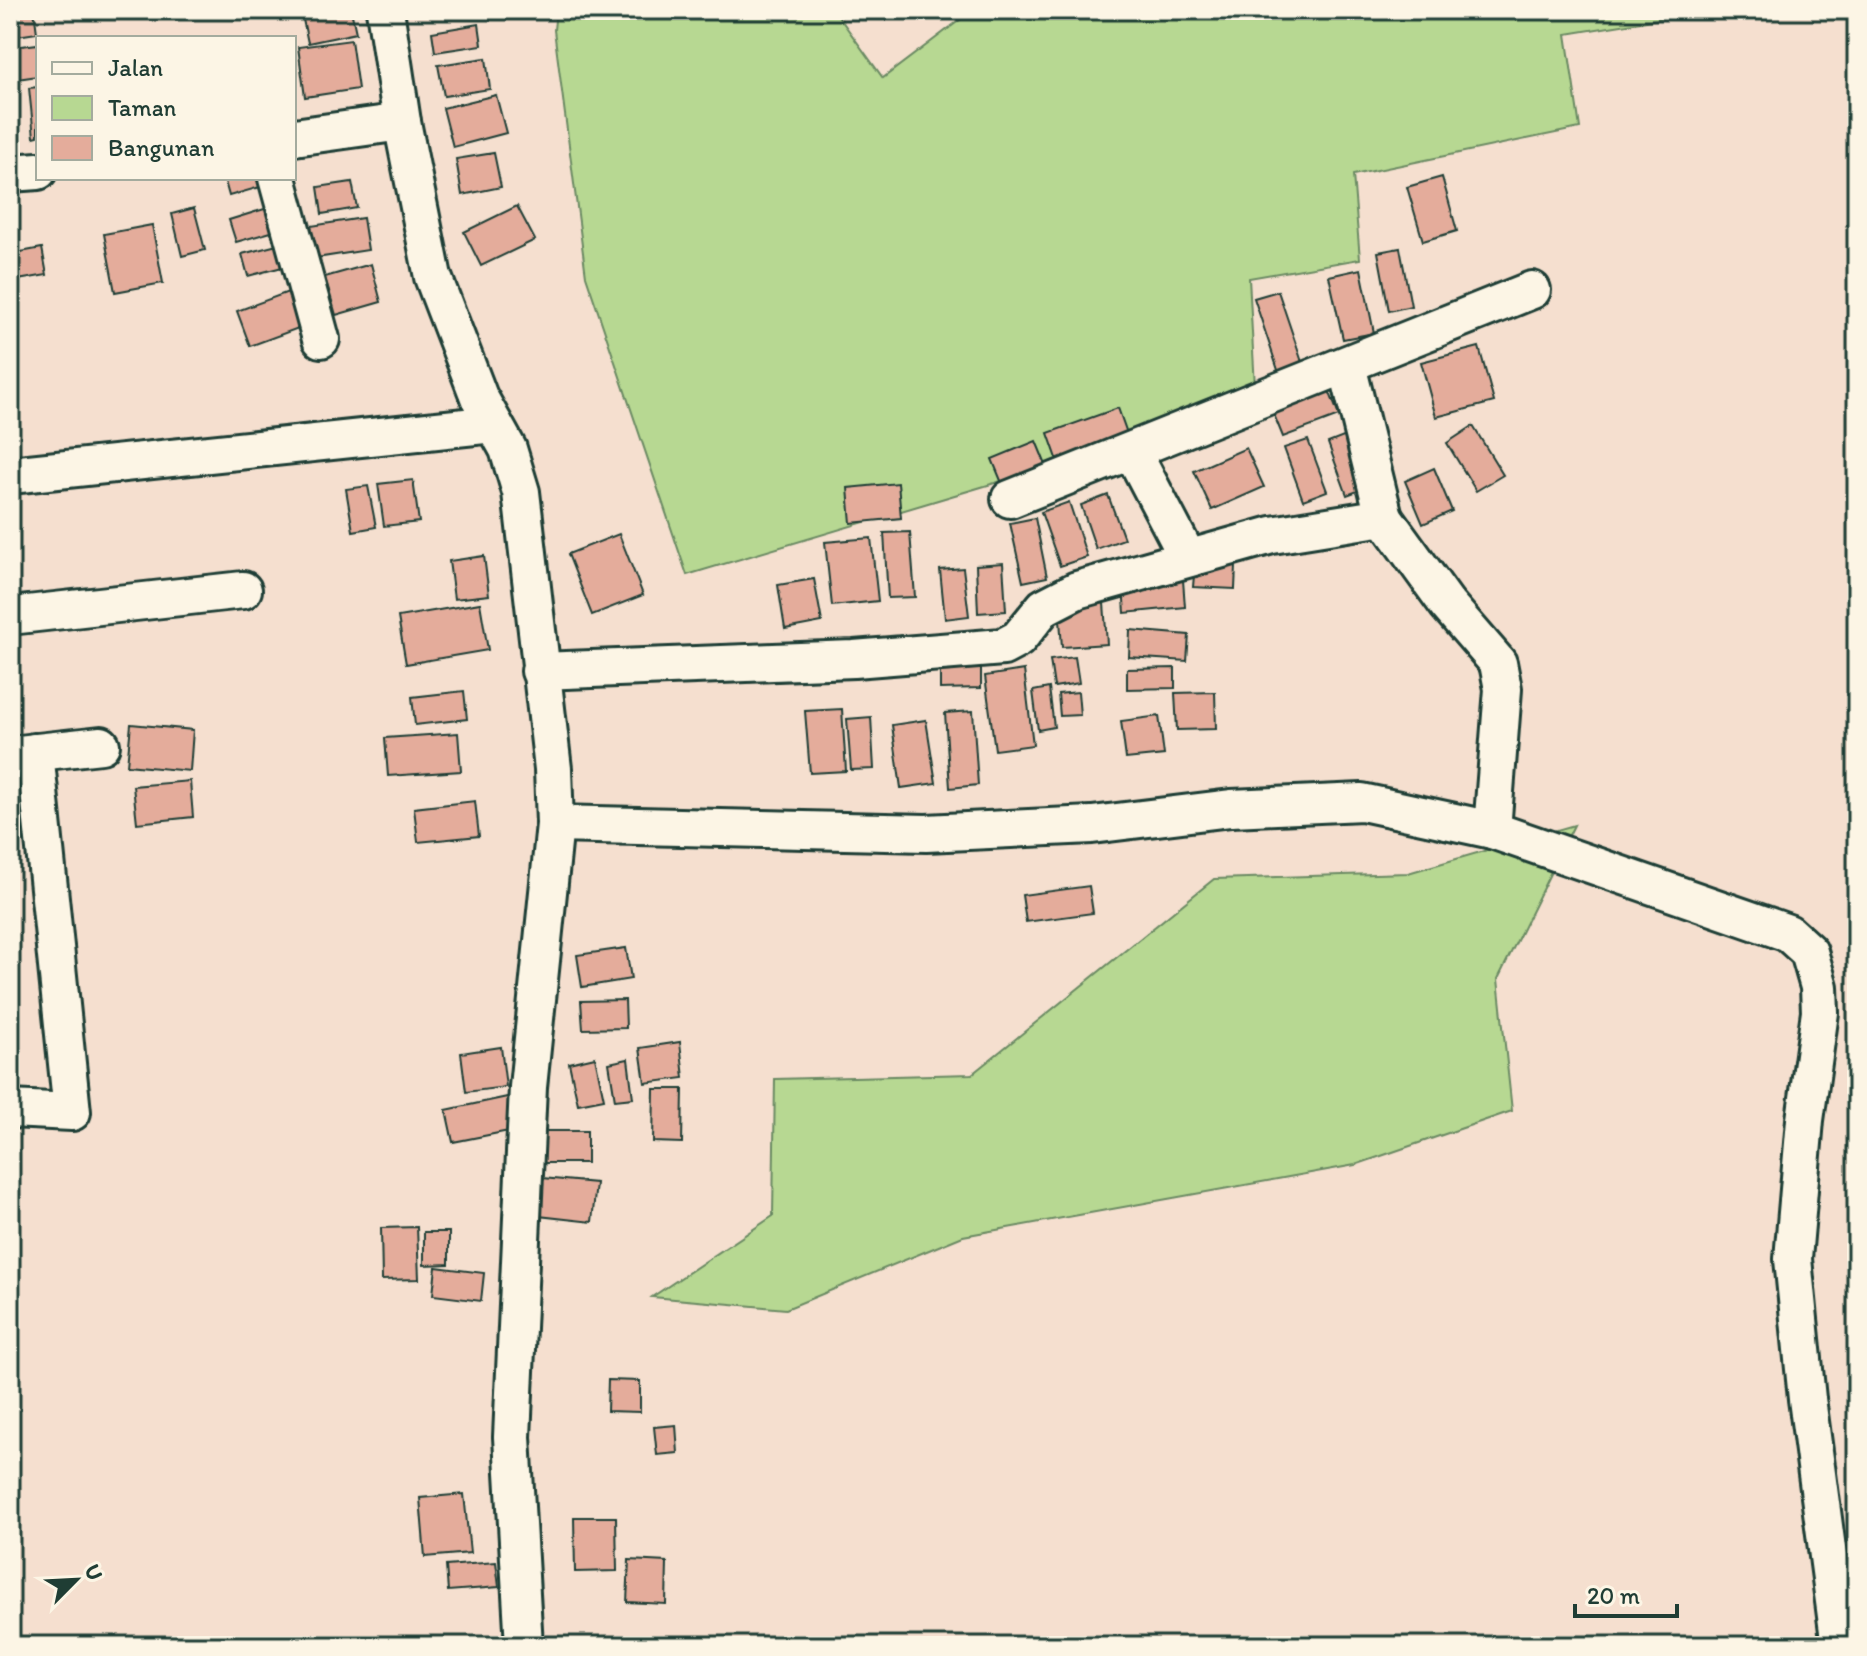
<svg xmlns="http://www.w3.org/2000/svg" width="1867" height="1656" viewBox="0 0 1867 1656" font-family="Itim,sans-serif">
  <rect width="100%" height="100%" fill="#f5dfcf"/>
  <filter id="ink" filterUnits="userSpaceOnUse"><feTurbulence type="fractalNoise" baseFrequency=".0125" numOctaves="2"/><feDisplacementMap in="SourceGraphic" scale="16" xChannelSelector="R" yChannelSelector="G"/><feConvolveMatrix kernelMatrix="1 2 1 2 8 2 1 2 1" color-interpolation-filters="sRGB"/></filter>
  <g filter="url(#ink)">
    <g fill="#b7d892" stroke="#6b8a63" stroke-width="2">
      <path d="M556,10H834L883,78L973,10H1714L1566,34L1580,128L1353,175L1360,259L1249,278L1256,405L687,575L586,276L554,30Z"/>
      <path d="M1574,825L1498,979L1512,1111L1355,1165L963,1236L786,1309L652,1297L773,1216L775,1079L972,1074L1214,879L1408,873Z"/>
    </g>
    <g fill="#e4ac9b" stroke="#1f3d34" stroke-width="2">
      <path d="M10,10H34L37,33L10,37Z"/>
      <path d="M301,10H351L356,33L308,43Z"/>
      <path d="M479,24L482,45L435,52L432,32Z"/>
      <path d="M351,40L358,89L305,97L298,47Z"/>
      <path d="M38,44V76L17,79L13,47Z"/>
      <path d="M486,58L490,89L444,96L438,65Z"/>
      <path d="M38,87V136L34,137L29,88Z"/>
      <path d="M496,95L506,133L453,147L443,108Z"/>
      <path d="M494,153L501,187L462,195L456,159Z"/>
      <path d="M1442,177L1457,231L1423,241L1407,187Z"/>
      <path d="M224,178H265L267,185L229,196Z"/>
      <path d="M352,182L357,208L322,214L318,187Z"/>
      <path d="M517,206L535,240L481,266L464,232Z"/>
      <path d="M271,207L278,230L236,242L229,220Z"/>
      <path d="M194,208L205,250L182,256L172,214Z"/>
      <path d="M363,218L368,250L316,258L311,226Z"/>
      <path d="M152,225L163,283L115,292L104,234Z"/>
      <path d="M285,243L290,265L248,276L242,254Z"/>
      <path d="M42,248L47,275L12,281L10,254Z"/>
      <path d="M1400,248L1411,306L1389,311L1378,252Z"/>
      <path d="M371,264L381,302L336,315L325,277Z"/>
      <path d="M1361,269L1374,333L1343,339L1329,276Z"/>
      <path d="M291,291L304,326L250,346L237,311Z"/>
      <path d="M1278,291L1303,365L1279,373L1254,298Z"/>
      <path d="M1479,347L1494,402L1436,417L1421,362Z"/>
      <path d="M1326,383L1339,416L1283,437L1270,405Z"/>
      <path d="M1118,408L1129,439L1059,464L1048,433Z"/>
      <path d="M1473,426L1503,475L1476,491L1447,443Z"/>
      <path d="M1346,436L1366,488L1347,495L1328,443Z"/>
      <path d="M1308,440L1327,491L1303,500L1284,448Z"/>
      <path d="M1036,441L1048,470L1004,488L992,459Z"/>
      <path d="M1246,448L1264,487L1212,510L1194,471Z"/>
      <path d="M1434,468L1452,511L1423,524L1405,481Z"/>
      <path d="M413,480L419,522L384,526L378,484Z"/>
      <path d="M898,483L901,518L851,523L848,488Z"/>
      <path d="M368,486L376,527L353,531L346,489Z"/>
      <path d="M1108,495L1124,539L1096,549L1081,505Z"/>
      <path d="M1069,502L1087,557L1060,566L1041,512Z"/>
      <path d="M1035,518L1047,577L1023,582L1010,523Z"/>
      <path d="M910,532L915,597L888,598L884,533Z"/>
      <path d="M619,534L643,595L592,615L568,554Z"/>
      <path d="M871,538L878,601L832,606L825,542Z"/>
      <path d="M484,556L489,595L454,599L449,561Z"/>
      <path d="M1003,563L1006,611L978,613L976,565Z"/>
      <path d="M1195,563L1236,566L1235,589L1193,587Z"/>
      <path d="M963,568L969,616L945,619L940,570Z"/>
      <path d="M814,579L822,622L785,629L778,585Z"/>
      <path d="M1183,580L1185,607L1125,613L1123,586Z"/>
      <path d="M480,603L488,650L406,664L398,617Z"/>
      <path d="M1104,603L1107,644L1062,647L1059,606Z"/>
      <path d="M1130,630L1189,635L1187,661L1129,657Z"/>
      <path d="M1075,657L1079,683L1054,687L1050,660Z"/>
      <path d="M940,663H981V688L940,689Z"/>
      <path d="M1175,668V688L1127,689V669Z"/>
      <path d="M1024,670L1033,745L995,750L985,676Z"/>
      <path d="M1049,688L1054,727L1038,730L1033,691Z"/>
      <path d="M464,691L467,719L415,725L412,697Z"/>
      <path d="M1078,692L1080,715L1060,716L1058,694Z"/>
      <path d="M1215,692L1216,729L1177,730L1175,693Z"/>
      <path d="M842,709L846,771L810,773L805,711Z"/>
      <path d="M973,711L978,785L950,788L945,713Z"/>
      <path d="M1159,716L1164,755L1126,759L1121,721Z"/>
      <path d="M871,717L874,769L851,770L847,719Z"/>
      <path d="M926,720L936,783L901,788L892,725Z"/>
      <path d="M131,724L193,730L190,771L127,765Z"/>
      <path d="M458,733L461,771L388,776L385,738Z"/>
      <path d="M190,781L193,817L137,823L133,786Z"/>
      <path d="M475,801L479,836L418,842L414,808Z"/>
      <path d="M1089,886L1093,913L1026,922L1022,895Z"/>
      <path d="M626,948L631,979L582,987L577,955Z"/>
      <path d="M625,1000L626,1028L583,1029L581,1001Z"/>
      <path d="M680,1042L684,1078L645,1083L640,1048Z"/>
      <path d="M501,1047L506,1087L466,1092L461,1053Z"/>
      <path d="M595,1057L604,1099L578,1104L569,1063Z"/>
      <path d="M628,1059L633,1098L615,1100L609,1063Z"/>
      <path d="M654,1089H683L682,1143L653,1142Z"/>
      <path d="M512,1096L519,1129L453,1142L446,1110Z"/>
      <rect x="537" y="1131" width="50" height="32"/>
      <path d="M542,1178L596,1183L592,1222L539,1216Z"/>
      <path d="M417,1227L419,1279L382,1280L381,1228Z"/>
      <path d="M424,1232H449V1264L424,1265Z"/>
      <path d="M436,1267L484,1273L481,1301L433,1295Z"/>
      <path d="M608,1380L640,1381V1412L607,1411Z"/>
      <path d="M676,1425L678,1453L657,1455L654,1427Z"/>
      <path d="M464,1494L470,1553L425,1557L420,1498Z"/>
      <path d="M574,1517H616L617,1571L575,1572Z"/>
      <path d="M629,1560L667,1562L666,1604L627,1602Z"/>
      <path d="M496,1562L499,1587L448,1591L446,1566Z"/>
      <path d="M615,1640V1646H584V1642Z"/>
    </g>
    <g fill="none" stroke-linecap="round" stroke-linejoin="round">
      <g stroke="#1f3d34" stroke-width="42">
        <g id="minor">
          <path d="M385,10L402,122L433,277L479,397L508,449L521,492L553,769L555,824L926,833L1092,825L1231,808L1362,802L1492,830L1788,933L1809,952L1819,987L1820,1012L1805,1120L1793,1259L1807,1399L1840,1646"/>
          <path d="M294,137L402,122"/>
          <path d="M10,173L38,171"/>
          <path d="M277,178L321,339"/>
          <path d="M1347,365L1384,517"/>
          <path d="M1132,451L1188,558"/>
          <path d="M10,475L494,424"/>
          <path d="M1010,499L1532,290"/>
          <path d="M10,616L243,590"/>
          <path d="M540,671L854,659L1003,647L1018,639L1044,607L1077,590L1272,535L1384,517L1447,604L1498,663L1503,689L1492,830"/>
          <path d="M10,755L101,745"/>
          <path d="M10,1109L72,1112L35,752"/>
          <path d="M524,1646L512,1437L528,1087L555,824"/>
        </g>
      </g>
      <use href="#minor" stroke="#fcf5e5" stroke-width="36"/>
    </g>
  </g>
  <rect width="1867" height="1656" fill="none" stroke="#fcf5e5" stroke-width="40"/>
  <rect x="20" y="20" width="1827" height="1616" fill="none" stroke="#1f3d34" stroke-width="3" filter="url(#ink)"/>
  <rect x="36" y="36" width="260" height="144" fill="#fcf5e5" stroke="#a4ab9e" stroke-width="2"/>
  <rect x="52" y="62" width="40" height="12" fill="#fcf5e5" stroke="#a4ab9e" stroke-width="2"/>
  <text x="108" y="76" font-size="24" fill="#1f3d34">Jalan</text>
  <rect x="52" y="96" width="40" height="24" fill="#b7d892" stroke="#a4ab9e" stroke-width="2"/>
  <text x="108" y="116" font-size="24" fill="#1f3d34">Taman</text>
  <rect x="52" y="136" width="40" height="24" fill="#e4ac9b" stroke="#a4ab9e" stroke-width="2"/>
  <text x="108" y="156" font-size="24" fill="#1f3d34">Bangunan</text>
  <g transform="translate(76 1580) rotate(66)" stroke="#fcf5e5" stroke-width="6" paint-order="stroke">
  <path d="M0-6L14 30L0 20L-14 30Z" fill="#1f3d34"/>
  <text y="-12" font-size="22" font-weight="bold" text-anchor="middle" fill="#1f3d34">U</text>
  </g>
  <path d="M1575 1604v12h102v-12" fill="none" stroke="#1f3d34" stroke-width="4"/>
  <text x="1587" y="1604" font-size="24" fill="#1f3d34" stroke="#fcf5e5" stroke-width="6" paint-order="stroke">20 m</text>
</svg>
